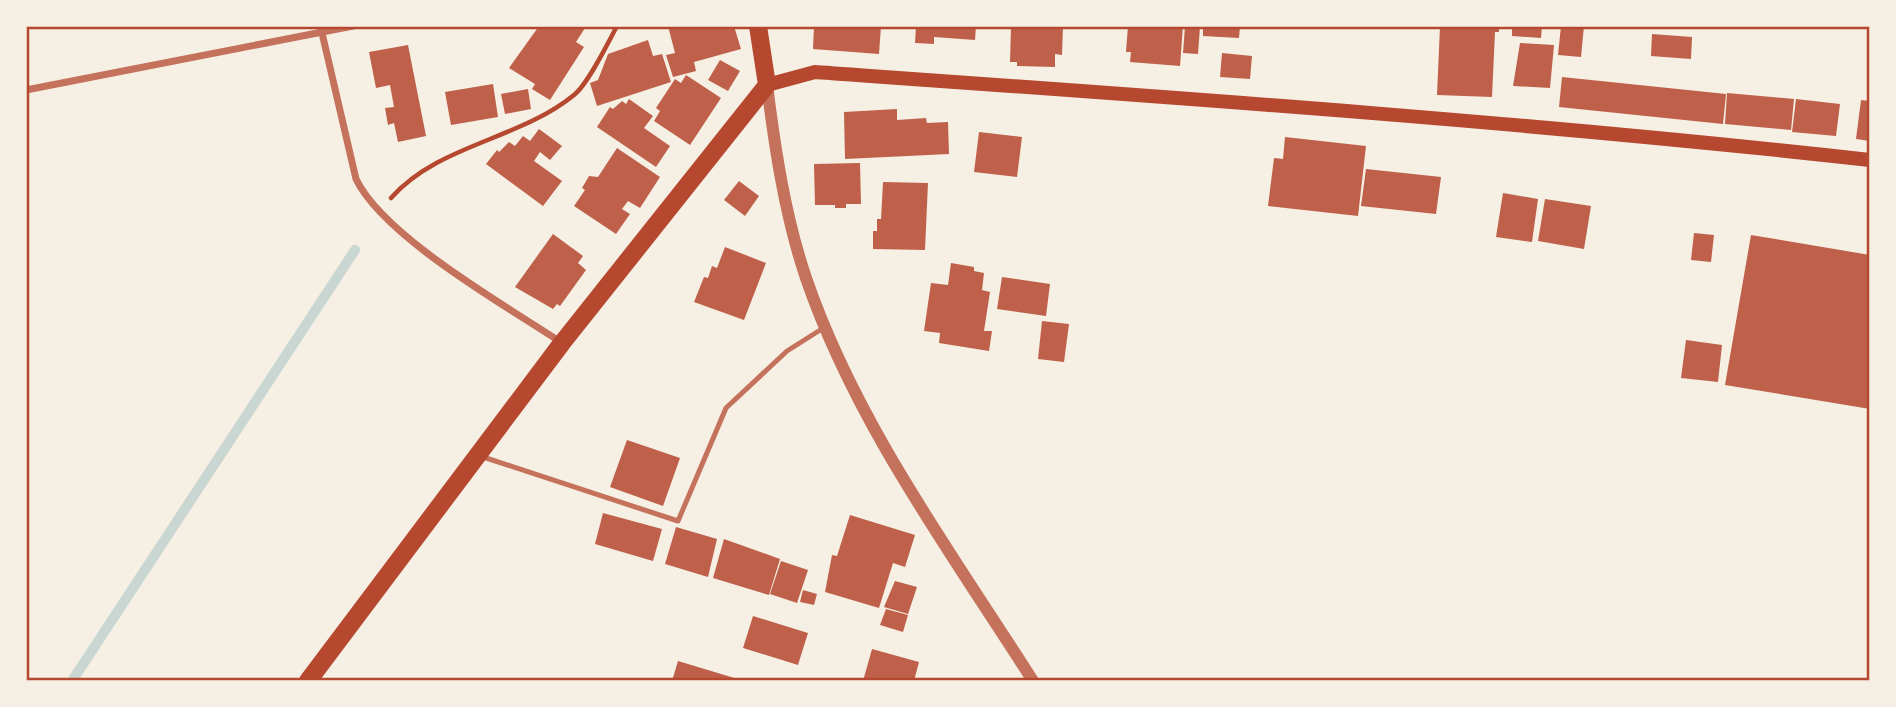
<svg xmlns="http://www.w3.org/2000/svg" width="1896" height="707" viewBox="0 0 1896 707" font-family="Manrope,sans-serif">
  <rect width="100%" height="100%" fill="#f6efe4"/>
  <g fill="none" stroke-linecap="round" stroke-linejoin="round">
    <path stroke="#c9d6d2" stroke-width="10" d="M72,681L355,250"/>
  </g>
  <g fill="#bf614a">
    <path d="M539,26L585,28L576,42L584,47L550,100L532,89L535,84L509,68Z"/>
    <path d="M668,26H734L741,49L694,62L696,71L673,77L666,55L675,53Z"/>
    <path d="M814,26H881L879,54L813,49Z"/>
    <path d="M916,26H976L975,40L934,37V44L915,43Z"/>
    <path d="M1011,26H1063L1062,55L1055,54V67L1017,66V62H1010Z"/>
    <path d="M1128,26H1183L1180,66L1130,62L1131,52H1126Z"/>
    <path d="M1185,26L1200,27L1198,54L1183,53Z"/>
    <path d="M1203,26H1240L1239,38L1203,36Z"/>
    <path d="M1440,26H1499V32H1495L1492,97L1437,95Z"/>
    <path d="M1512,26H1542L1541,38L1512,36Z"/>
    <path d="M1561,26H1584L1581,57L1558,55Z"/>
    <path d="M1652,34L1692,37L1691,59L1651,56Z"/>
    <path d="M648,40L653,56L662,54L671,82L597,106L590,83L598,80L608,54Z"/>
    <path d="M1520,43L1554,45L1550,88L1513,86Z"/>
    <path d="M408,45L426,136L398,142L394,123L388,125L385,108L394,107L390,85L376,88L369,52Z"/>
    <path d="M1222,53L1252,56L1250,79L1220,77Z"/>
    <path d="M720,60L740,71L728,91L708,80Z"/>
    <path d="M686,75L721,98L690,145L654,121L660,111L656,108L675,79L681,83Z"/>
    <path d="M1562,77L1726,94L1723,124L1559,107Z"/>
    <path d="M493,84L498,117L451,125L445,92Z"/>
    <path d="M528,89L531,109L505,114L501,94Z"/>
    <path d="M1727,93L1794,99L1791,130L1725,124Z"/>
    <path d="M629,99L653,116L644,128L670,146L656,167L597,127L610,107L613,109L622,101L626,104Z"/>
    <path d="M1796,99L1840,104L1836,136L1792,132Z"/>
    <path d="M1861,100L1870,101V141L1856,139Z"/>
    <path d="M897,109V120L926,118L927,123L948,122L949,154L845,159L844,112Z"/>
    <path d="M539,129L562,146L550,160L540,152L534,161L562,181L543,206L486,164L497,150L499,152L509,142L515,146L523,136L530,141Z"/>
    <path d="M979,132L1022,137L1017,177L974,172Z"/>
    <path d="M1285,137L1366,146L1358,216L1268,206L1274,158L1283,159Z"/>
    <path d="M617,148L660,177L640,208L628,201L622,209L630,214L616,234L574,206L585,190L582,188L589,176L598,177Z"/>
    <path d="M860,163L861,204H846V208H835V205H815L814,164Z"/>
    <path d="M1366,169L1441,177L1436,214L1361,206Z"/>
    <path d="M739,181L759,196L745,216L724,200Z"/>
    <path d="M883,182L928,183L925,250L873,249V231H877V219H881Z"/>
    <path d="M1503,193L1538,199L1532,242L1496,237Z"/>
    <path d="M1545,199L1591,206L1584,249L1538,241Z"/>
    <path d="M1694,233L1714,235L1711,262L1691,260Z"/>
    <path d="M553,234L583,256L578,263L586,270L560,306L557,304L553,309L515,287Z"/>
    <path d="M1751,235L1870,255V409L1725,385Z"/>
    <path d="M725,247L766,263L744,320L694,302L704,277L708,278L712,266L717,268Z"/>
    <path d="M951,263L974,267V271L984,273L982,290L990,292L984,331H992L989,351L939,343L940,333L924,331L931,283L948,285Z"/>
    <path d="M1002,277L1050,284L1046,316L997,309Z"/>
    <path d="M1042,321L1069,324L1064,362L1038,359Z"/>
    <path d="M1686,340L1722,345L1718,382L1681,378Z"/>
    <path d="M627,440L680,458L663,506L610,487Z"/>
    <path d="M603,513L662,529L653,561L595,544Z"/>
    <path d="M850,515L915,535L905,567L893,563L879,608L825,592L832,555L837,556Z"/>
    <path d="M676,527L717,539L708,577L665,564Z"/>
    <path d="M724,539L780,559L769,595L713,578Z"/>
    <path d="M781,561L808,570L797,603L770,594Z"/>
    <path d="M895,581L917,587L908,614L884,607Z"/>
    <path d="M803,590L817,594L814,605L800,602Z"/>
    <path d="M886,609L908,615L903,632L880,625Z"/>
    <path d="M753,616L808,633L798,665L743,648Z"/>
    <path d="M872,649L919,662L914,681H863Z"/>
    <path d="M678,661L741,680L740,681H672Z"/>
  </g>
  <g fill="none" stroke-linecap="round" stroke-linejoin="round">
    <path stroke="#b5482f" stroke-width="4.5" d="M391,198C439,144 519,140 574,95C588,84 608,43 617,26"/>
    <path stroke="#c5725c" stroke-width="5" d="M480,456L678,521L726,408L787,351L825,327"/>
    <g stroke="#c5725c" stroke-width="7">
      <path d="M322,33L356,179C384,237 505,305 562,343"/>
      <path d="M26,90L353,26"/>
    </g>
    <path stroke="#c5725c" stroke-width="12" d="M767,85C775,149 785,216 806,278C856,424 951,552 1033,681"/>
    <path stroke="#b5482f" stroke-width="14" d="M767,85L815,72C1167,97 1519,121 1870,160"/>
    <path stroke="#b5482f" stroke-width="18" d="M308,681L562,343L767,85L758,26"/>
  </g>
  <rect width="1896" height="707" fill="none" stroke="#f6efe4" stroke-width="56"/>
  <rect x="28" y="28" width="1840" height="651" fill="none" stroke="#b5482f" stroke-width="2.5"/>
</svg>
